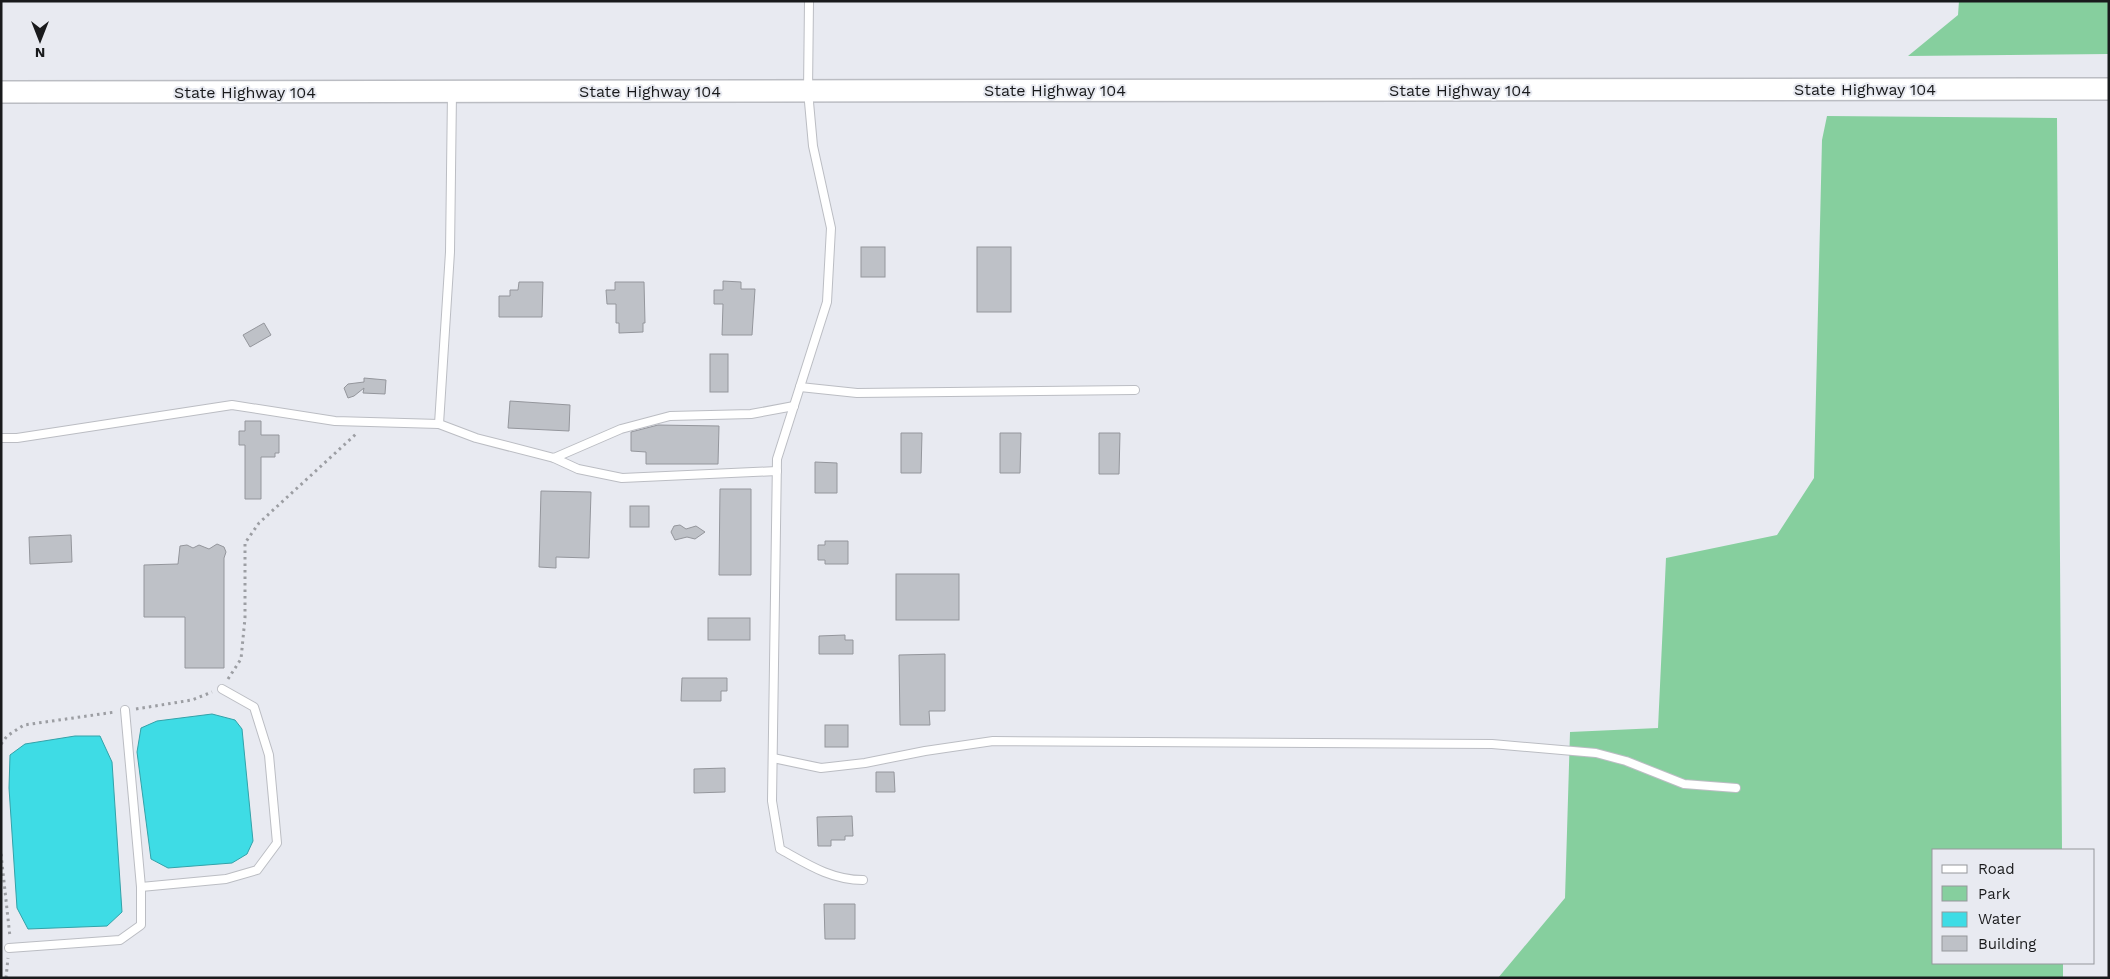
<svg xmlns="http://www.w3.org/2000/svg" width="2110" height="979" viewBox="0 0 2110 979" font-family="'Work Sans',sans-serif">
  <rect width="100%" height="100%" fill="#e8eaf1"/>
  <g fill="#86cf9e">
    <path d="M1959,1H2109V54L1908,56L1958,15Z"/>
    <path d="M1827,116L2057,118L2062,850H1934V963H2063V978H1498L1565,898L1570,732L1658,728L1666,558L1777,535L1814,478L1822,140Z"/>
  </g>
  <g fill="#3edce5" stroke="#33a2a9">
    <path d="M212,714L235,720L242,729L253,841L247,854L232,863L168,868L151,859L137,752L141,728L157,721Z"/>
    <path d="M75,736H100L112,762L122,912L107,926L28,929L17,908L9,788L10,755L25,744Z"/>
  </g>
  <g fill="#bec1c7" stroke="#94969c">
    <rect x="861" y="247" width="24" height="30"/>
    <rect x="977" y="247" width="34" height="65"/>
    <path d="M723,281L741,282V289H755L752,335H722L723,304H714V290H723Z"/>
    <path d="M519,282H543L542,317H499V296H510V290H518Z"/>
    <path d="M615,282H644L645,323H643V332L619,333V323H616V304H607L606,290H615Z"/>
    <path d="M264,323L271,335L250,347L243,335Z"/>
    <rect x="710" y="354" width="18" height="38"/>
    <path d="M364,378L386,380L385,394L363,393L364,388L354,396L348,398L344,388L348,384L364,382Z"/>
    <path d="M510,401L570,405L569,431L508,428Z"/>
    <path d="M245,421H261V435H279V453H275V457H261V499H245V445H239V431H245Z"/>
    <path d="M658,425L719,426L718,464H646V452L631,451V432Z"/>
    <path d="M901,433H922L921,473H901Z"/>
    <path d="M1000,433H1021L1020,473H1000Z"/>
    <path d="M1099,433H1120L1119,474H1099Z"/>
    <path d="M815,462L837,463V493H815Z"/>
    <path d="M720,489H751V575H719Z"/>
    <path d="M541,491L591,492L589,558L556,557V568L539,567Z"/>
    <rect x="630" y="506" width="19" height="21"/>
    <path d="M680,525L686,529L696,526L705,532L695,539L687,537L675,540L671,532L674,526Z"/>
    <path d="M71,535L72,562L30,564L29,537Z"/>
    <path d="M825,541H848V564H825V560H818V545H825Z"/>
    <path d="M217,544L224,547L226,552L224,558V668H185V617H144V565L178,564L180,546L187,545L193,548L199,545L209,549Z"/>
    <rect x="896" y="574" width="63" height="46"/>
    <rect x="708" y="618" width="42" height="22"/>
    <path d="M845,635V640H853V654H819V636Z"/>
    <path d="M945,654V711H929L930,725H900L899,655Z"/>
    <path d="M682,678H727V691H721V701H681Z"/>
    <rect x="825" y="725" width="23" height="22"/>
    <path d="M725,768V792L694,793V769Z"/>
    <path d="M876,772H894L895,792H876Z"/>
    <path d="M852,816L853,836H845V840H831V846H818L817,817Z"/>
    <path d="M824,904H855V939H825Z"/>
  </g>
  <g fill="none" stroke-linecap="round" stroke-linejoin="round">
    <g stroke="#bbbdc3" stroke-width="10">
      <g id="service">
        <path d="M809,1L808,91L813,146L831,228L827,302L777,459L772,801L780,849C807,864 831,880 863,880"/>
        <path d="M800,387L857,393L1135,390"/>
        <path d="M439,424L450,252L452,92"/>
        <path d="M1,438H17L232,405L335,421L439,424L476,438L554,458L621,429L670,416L751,414L794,406"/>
        <path d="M554,458L578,469L622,478L777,471"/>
        <path d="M773,758L821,768L865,763L925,751L993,741L1492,744L1596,753L1626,761L1684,784L1736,788"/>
        <path d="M141,887L226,879L257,870L277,843L269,755L254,707L222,689"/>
        <path d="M9,948L120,940L141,925V887L125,710"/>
      </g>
    </g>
    <g stroke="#bbbdc3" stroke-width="24">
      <path id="secondary" d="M1,92L2109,89"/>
    </g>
    <g stroke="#9c9ea3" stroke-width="3" stroke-dasharray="2.5 4" stroke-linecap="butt">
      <path d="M228,679L241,659L245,618V543L259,523L356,434"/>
      <path d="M136,709L192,700L212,692"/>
      <path d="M1,744L7,736L24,725L115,712"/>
      <path d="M1,854L10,937"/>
      <path d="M6,978L8,958"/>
    </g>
    <use href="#service" stroke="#fff" stroke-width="8"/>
    <use href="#secondary" stroke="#fff" stroke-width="21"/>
  </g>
  <g text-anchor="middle" stroke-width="4" stroke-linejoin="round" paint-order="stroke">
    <g font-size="16" fill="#191a1c" stroke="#e8eaf1">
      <text x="1865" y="95">State Highway 104</text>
      <text x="1055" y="96">State Highway 104</text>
      <text x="1460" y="96">State Highway 104</text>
      <text x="650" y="97">State Highway 104</text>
      <text x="245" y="98">State Highway 104</text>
    </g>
  </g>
  <rect width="2110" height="979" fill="none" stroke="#191a1c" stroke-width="5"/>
  <rect x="1932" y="849" width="162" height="115" fill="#e8eaf1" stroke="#95979c"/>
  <rect x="1942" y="865" width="25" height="8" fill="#ffffff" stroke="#95979c"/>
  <text x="1978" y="874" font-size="15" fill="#191a1c">Road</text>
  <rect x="1942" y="886" width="25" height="15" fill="#86cf9e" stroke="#95979c"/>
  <text x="1978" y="899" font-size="15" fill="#191a1c">Park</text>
  <rect x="1942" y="912" width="25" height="15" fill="#3edce5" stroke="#95979c"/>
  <text x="1978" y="924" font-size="15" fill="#191a1c">Water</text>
  <rect x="1942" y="936" width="25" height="15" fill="#bec1c7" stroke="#95979c"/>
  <text x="1978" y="949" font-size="15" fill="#191a1c">Building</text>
  <g transform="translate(40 40) rotate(180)" stroke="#e8eaf1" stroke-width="4" paint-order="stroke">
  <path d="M0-4L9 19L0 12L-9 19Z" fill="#191a1c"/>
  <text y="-8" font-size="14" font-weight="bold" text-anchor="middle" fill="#191a1c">N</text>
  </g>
</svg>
